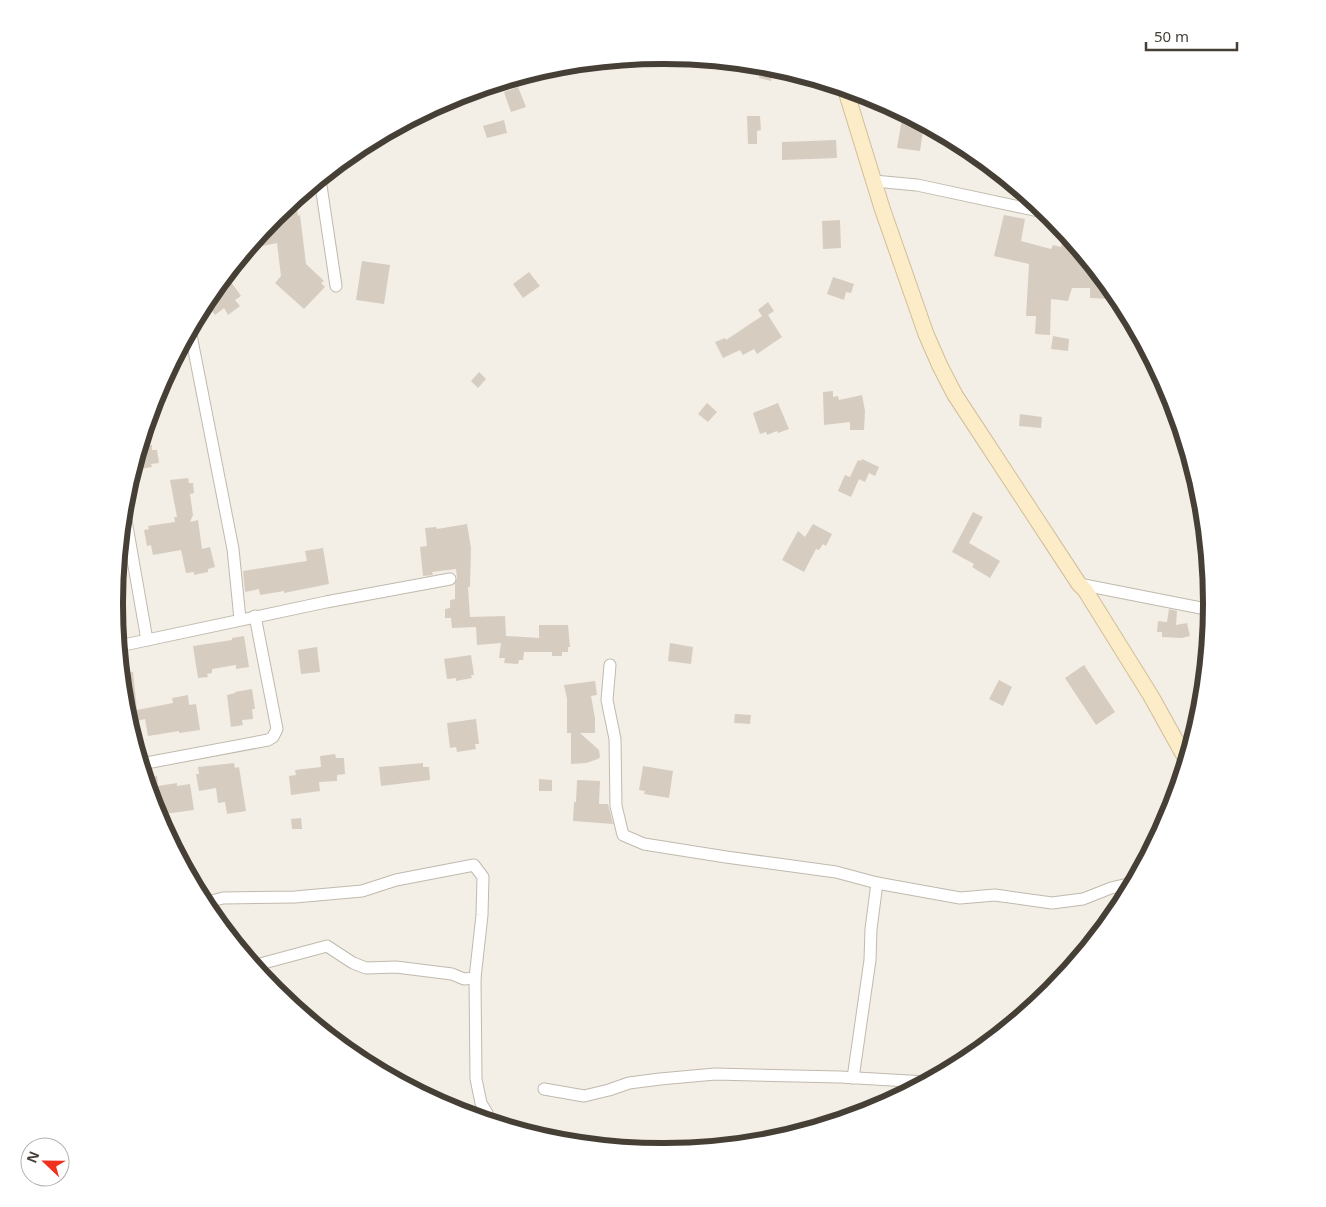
<svg xmlns="http://www.w3.org/2000/svg" width="1326" height="1207" viewBox="0 0 1326 1207" font-family="'Noto Sans',sans-serif">
  <rect width="100%" height="100%" fill="#f3efe7"/>
  <g fill="#d7ccc0">
    <path d="M761,65L774,67L771,81L759,78Z"/>
    <path d="M518,87L526,107L511,112L504,92Z"/>
    <path d="M903,113L924,124L920,151L897,148Z"/>
    <path d="M747,116H760L761,130L757,131V144H748Z"/>
    <path d="M504,120L507,133L487,138L483,126Z"/>
    <path d="M836,140L837,158L782,160V142Z"/>
    <path d="M297,209L298,216L300,215L306,264L324,281L321,283L325,287L304,309L275,283L281,276L277,243L248,249L280,212Z"/>
    <path d="M1004,215L1025,219L1021,241L1051,249L1053,245L1061,247L1065,233L1117,297L1112,296L1111,299L1090,298V288H1072L1068,301L1051,299L1050,335L1035,334L1036,316H1026L1029,264L994,256Z"/>
    <path d="M840,220L841,248L823,249L822,221Z"/>
    <path d="M362,261L390,265L384,304L356,300Z"/>
    <path d="M529,272L540,286L523,298L513,284Z"/>
    <path d="M226,275L241,296L235,300L240,306L228,315L224,308L215,315L205,302Z"/>
    <path d="M833,277L854,284L851,293L846,292L844,300L827,294Z"/>
    <path d="M768,302L774,311L768,315L782,337L757,354L754,349L743,355L740,350L723,358L715,342L725,338L726,340L762,316L758,310Z"/>
    <path d="M1053,336L1069,339L1068,351L1051,349Z"/>
    <path d="M479,372L486,379L478,388L471,381Z"/>
    <path d="M833,391V397L838,396L839,400L862,395L865,411L864,430H850V422L824,425L823,392Z"/>
    <path d="M707,403L717,412L708,422L698,414Z"/>
    <path d="M778,403L789,429L778,433L777,431L767,435L766,432L760,434L753,413Z"/>
    <path d="M1020,414L1042,417L1041,428L1019,426Z"/>
    <path d="M152,445V450H157L159,463L151,464L152,467L133,470L140,447Z"/>
    <path d="M862,459L879,467L875,476L869,473L865,482L859,479L851,497L838,491L845,475L850,477L858,460L861,461Z"/>
    <path d="M188,478L189,483H193L194,493L190,494L193,515L190,522L198,520L202,549L210,547L215,567L208,569V572L194,575V572L186,573L181,550L153,555L151,545L147,546L144,530L149,529L148,526L175,522L174,517H177L170,480Z"/>
    <path d="M973,512L983,517L969,543L1000,561L990,578L972,567L974,564L952,552Z"/>
    <path d="M467,524L471,548L470,587H468L470,617L505,616L506,636L539,638V625H568L570,647H568V652H562V656H552V652H524L523,660H519L518,664L504,663L505,658H499L501,643L477,645L476,627L452,628L451,618H445V609L450,608V600L455,599V584L457,578L456,569L432,572L433,575L423,576L420,547L427,546L425,528L436,527L437,529Z"/>
    <path d="M813,524L832,534L826,546L823,544L819,550L816,549L804,572L782,560L798,531L805,537Z"/>
    <path d="M323,548L329,584L284,593V591L260,595L259,589L245,592L243,571L307,561L305,551Z"/>
    <path d="M1169,609L1177,611L1176,625L1187,623L1190,636L1182,638L1162,637V632H1157L1158,621L1167,622Z"/>
    <path d="M244,636L249,667L236,669V665L212,669V673L207,674L208,677L198,678L193,646L232,640V638Z"/>
    <path d="M670,643L693,647L691,664L668,661Z"/>
    <path d="M317,647L320,672L301,674L298,650Z"/>
    <path d="M471,655L474,675H471L472,678L456,681V678L447,679L444,659Z"/>
    <path d="M1084,665L1115,712L1096,725L1065,678Z"/>
    <path d="M133,672L137,710L173,703L172,698L188,695L189,705L196,704L200,730L179,733V731L148,736L145,719L129,723L125,710L121,673Z"/>
    <path d="M999,680L1012,687L1003,706L989,699Z"/>
    <path d="M595,681L597,695L591,696L595,718V733H580L599,750L600,757L598,759L586,763L571,764V733H567V699L564,685Z"/>
    <path d="M252,689L255,709H252L253,719L242,720L243,725L231,727L227,695L235,693V692Z"/>
    <path d="M735,714L751,715L750,724L734,723Z"/>
    <path d="M476,719L479,744H475L476,749L457,752L456,747L450,748L447,723Z"/>
    <path d="M335,754L336,758H344L345,774L337,775V781L319,782L320,791L291,795L289,776L296,775L295,770L321,767L320,756Z"/>
    <path d="M234,763L235,768L239,767L246,811L227,814L225,802L218,803L216,788L199,791L196,774H199L198,767Z"/>
    <path d="M423,763V767H429L430,780L381,786L379,767Z"/>
    <path d="M643,766L673,771L669,798L644,794L645,791L639,790Z"/>
    <path d="M157,776L158,786L177,783V786L190,784L194,810L157,815L145,778Z"/>
    <path d="M539,779L552,780V791H539Z"/>
    <path d="M577,780L600,781L599,804H608L613,824L573,821L574,802H576Z"/>
    <path d="M301,818L302,829H292L291,819Z"/>
  </g>
  <g fill="none" stroke-linecap="round" stroke-linejoin="round">
    <g stroke="#c1b9ad" stroke-width="13">
      <g id="street">
        <path d="M320,179L336,286"/>
        <path d="M874,181L917,185L1048,213"/>
        <path d="M190,330L233,549L240,619"/>
        <path d="M124,509L147,640"/>
        <path d="M1079,584L1211,610"/>
        <path d="M119,646L326,602L450,579"/>
        <path d="M610,665L607,700L615,739L616,806L623,835L644,844L726,857L836,872L877,883L960,898L995,895L1052,903L1083,899L1111,888L1132,883"/>
        <path d="M141,764L268,740L273,737L277,729L255,616"/>
        <path d="M204,903L223,898L295,897L362,891L396,880L474,865L483,877L482,915L475,978L476,1079L481,1103L487,1113L486,1120"/>
        <path d="M253,964H260L327,946L353,963L366,968L396,967L452,974L464,979L475,978"/>
        <path d="M853,1078L870,960L871,929L877,883"/>
        <path d="M544,1089L584,1096L609,1090L629,1083L660,1079L715,1074L840,1077L926,1082"/>
      </g>
    </g>
    <g stroke="#d1be98" stroke-width="17">
      <path id="secondary" d="M845,88L882,208L926,334L940,366L955,395L1079,584L1085,590L1151,696L1186,759"/>
    </g>
    <use href="#street" stroke="#fff" stroke-width="11"/>
    <use href="#secondary" stroke="#fcecc8" stroke-width="15"/>
  </g>
  <path d="M0 0H1326V1207H0ZM662 64H664A539 539 0 0 1 1203 603V604A539 539 0 0 1 664 1143H662A539 539 0 0 1 123 604V603A539 539 0 0 1 662 64Z" fill="#fff" fill-rule="evenodd"/>
  <path fill="none" stroke="#463f36" stroke-width="6" d="M662 64H664A539 539 0 0 1 1203 603V604A539 539 0 0 1 664 1143H662A539 539 0 0 1 123 604V603A539 539 0 0 1 662 64Z"/>
  <g transform="translate(45 1162) rotate(292)"><circle r="24" fill="#ffffff" stroke="#b5b2af"/>
  <path d="M0-4L9 19L0 12L-9 19Z" fill="#f13120"/>
  <text y="-8" font-size="14" font-weight="bold" text-anchor="middle" fill="#463f36">N</text>
  </g>
  <path d="M1146 42v8h91v-8" fill="none" stroke="#463f36" stroke-width="2.5"/>
  <text x="1154" y="42" font-size="15" fill="#463f36" stroke="#ffffff" stroke-width="4" paint-order="stroke">50 m</text>
</svg>
